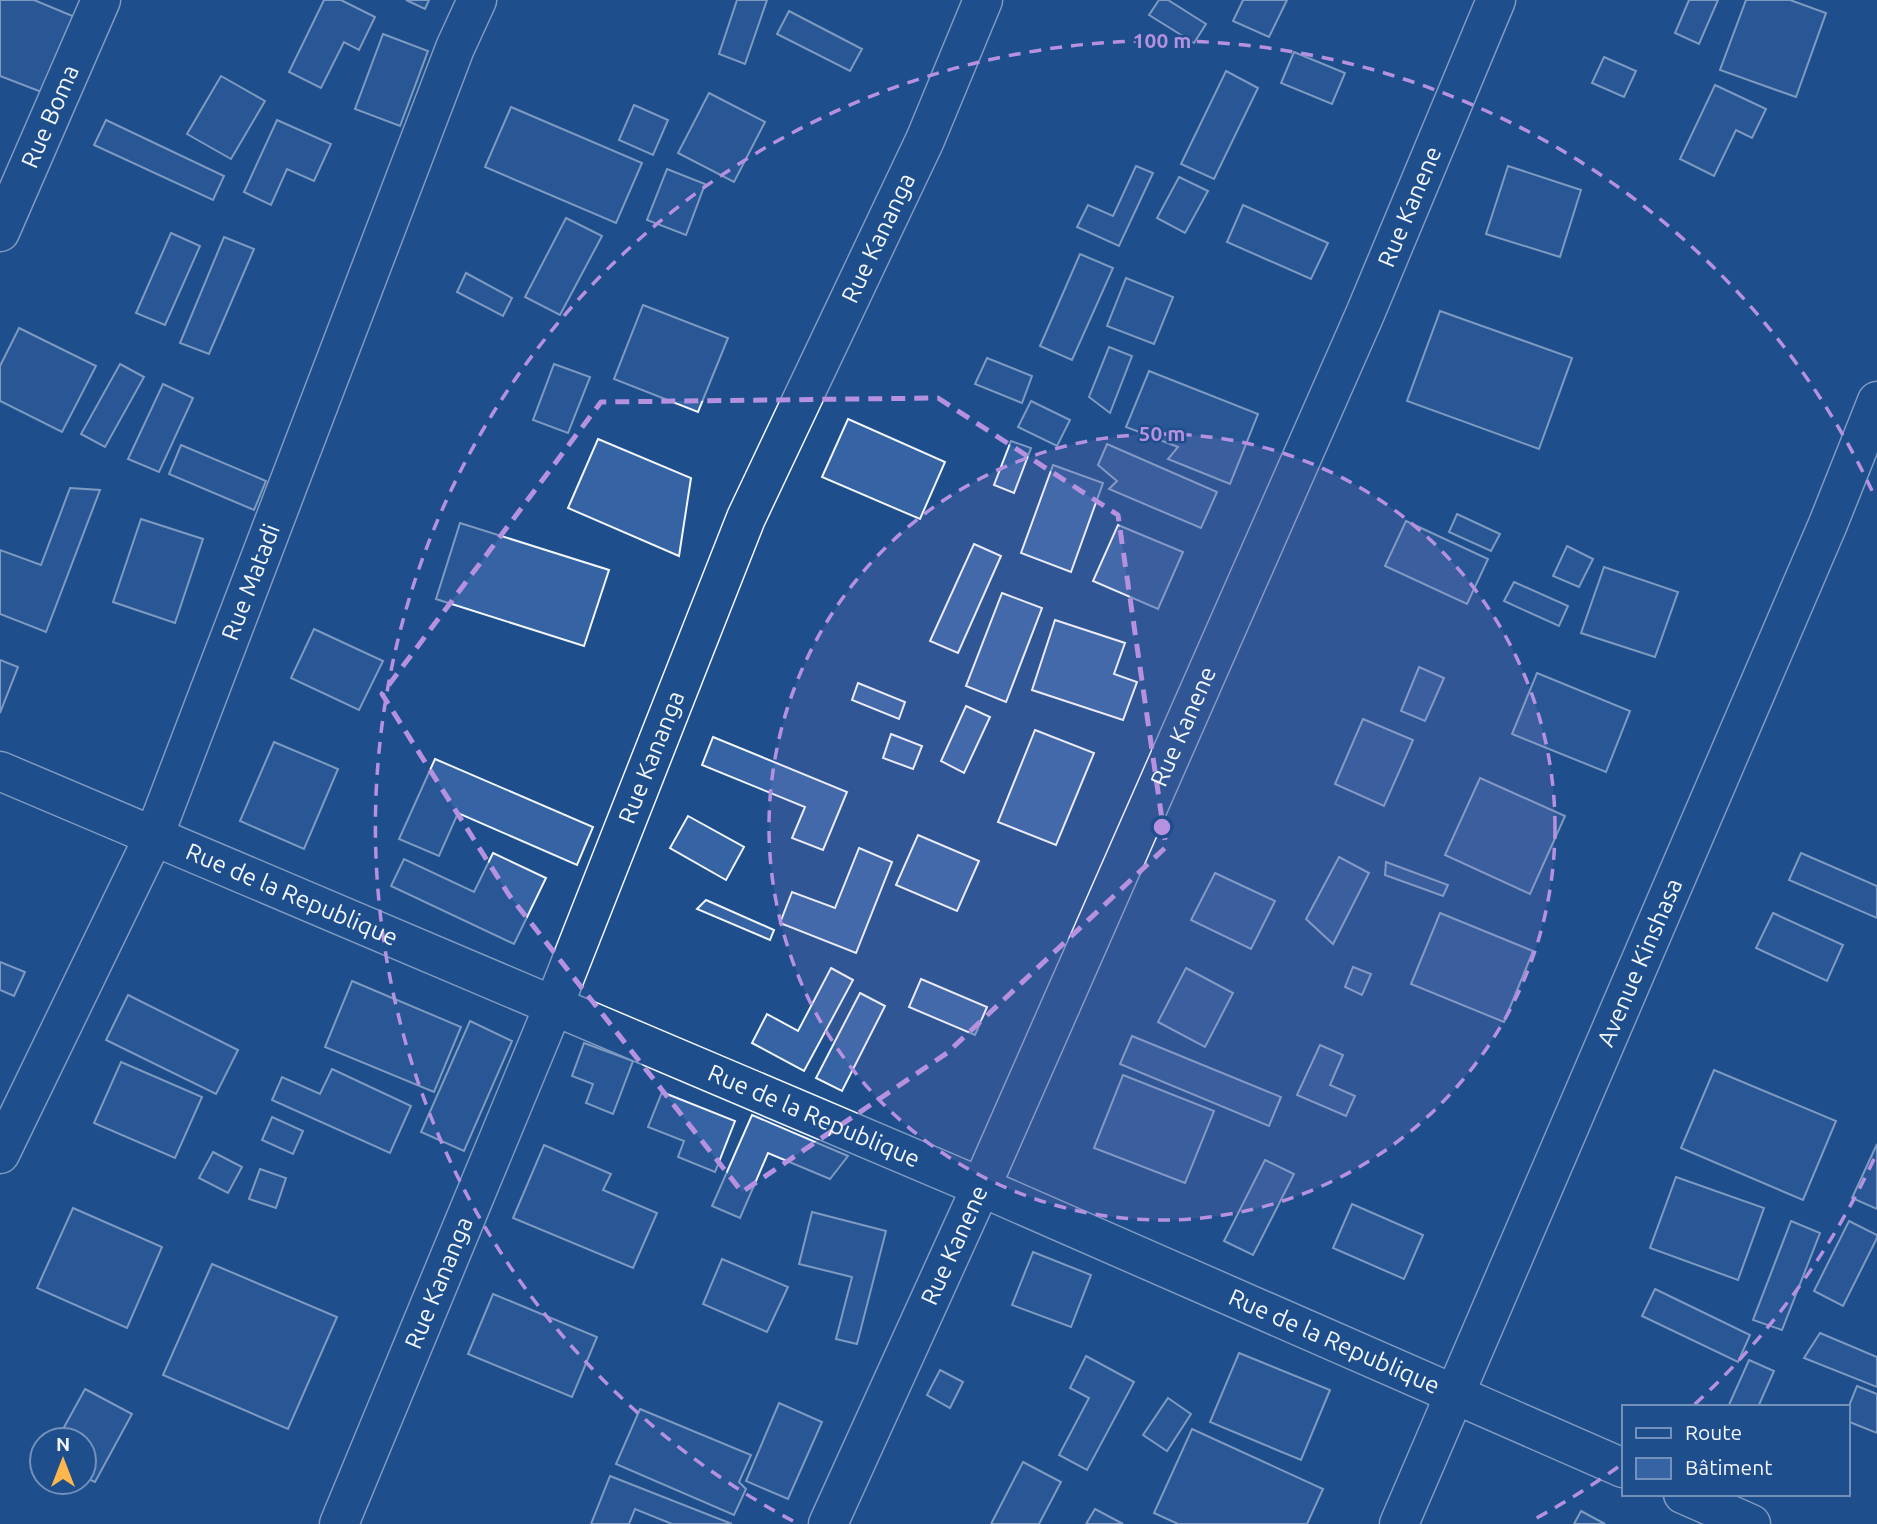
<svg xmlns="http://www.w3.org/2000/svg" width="1877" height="1524" viewBox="0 0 1877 1524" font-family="Ubuntu,sans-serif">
  <rect width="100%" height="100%" fill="#1f4e8c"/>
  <g fill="#3563a3" stroke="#f2f6ff" stroke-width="2">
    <path d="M0,0H34L75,17L44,93L0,76Z"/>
    <path d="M324,0H341L375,17L359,50L344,42L321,88L289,72Z"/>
    <path d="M406,0H429L425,9Z"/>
    <path d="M737,0H767L745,64L719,54Z"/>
    <path d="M1159,0H1168L1206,24L1194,43L1149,15Z"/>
    <path d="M1243,0H1287L1269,37L1233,21Z"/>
    <path d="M1689,0H1718L1699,44L1675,33Z"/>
    <path d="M1746,0H1790L1826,13L1796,97L1720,70Z"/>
    <path d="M789,11L862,49L850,71L777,34Z"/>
    <path d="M383,34L428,51L400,126L355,109Z"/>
    <path d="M1294,52L1345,73L1332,104L1281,83Z"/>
    <path d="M1604,57L1636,71L1624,97L1592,83Z"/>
    <path d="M1226,71L1258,88L1214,179L1181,164Z"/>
    <path d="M221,76L265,101L231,159L187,134Z"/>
    <path d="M1715,85L1766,109L1752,138L1736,130L1714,176L1680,159Z"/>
    <path d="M709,93L765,122L734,182L678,153Z"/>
    <path d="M634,105L668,120L653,155L619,140Z"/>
    <path d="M511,107L642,163L616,223L485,167Z"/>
    <path d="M106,120L224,176L213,200L94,145Z"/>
    <path d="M277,120L331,144L314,181L287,169L271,205L244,192Z"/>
    <path d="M1136,166L1153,173L1119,246L1077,227L1088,205L1113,216Z"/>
    <path d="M1508,166L1581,190L1560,257L1486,234Z"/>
    <path d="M667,169L705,184L686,235L647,220Z"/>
    <path d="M1179,177L1208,191L1185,233L1157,218Z"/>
    <path d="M1243,205L1328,243L1311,279L1227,242Z"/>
    <path d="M566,218L602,236L560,315L525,297Z"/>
    <path d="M171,233L200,246L165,325L136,313Z"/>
    <path d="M224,237L254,249L209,354L180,343Z"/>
    <path d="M1080,254L1113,268L1072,360L1040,346Z"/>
    <path d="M466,273L512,298L503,316L457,292Z"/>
    <path d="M1126,278L1173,297L1154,344L1107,326Z"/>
    <path d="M643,305L728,338L698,412L614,379Z"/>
    <path d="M1440,311L1572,358L1539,449L1407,401Z"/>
    <path d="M19,328L96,366L62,432L0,401V366Z"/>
    <path d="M1109,347L1132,356L1110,413L1089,397Z"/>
    <path d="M987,358L1032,376L1022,403L975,384Z"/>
    <path d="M120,364L144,377L105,447L81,434Z"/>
    <path d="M554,364L590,377L568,433L533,420Z"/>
    <path d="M1149,371L1258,414L1230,484L1168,459L1178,447L1126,427Z"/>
    <path d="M163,384L193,398L159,472L128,459Z"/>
    <path d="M1031,401L1070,420L1057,446L1018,427Z"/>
    <path d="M848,419L945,462L920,519L822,477Z"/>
    <path d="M598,439L691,478L679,556L568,508Z"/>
    <path d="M1011,441L1031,448L1014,493L994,485Z"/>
    <path d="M1107,444L1217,492L1201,528L1109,489L1117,481L1098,465Z"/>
    <path d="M181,445L266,481L254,510L169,474Z"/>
    <path d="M1053,465L1103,483L1071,572L1021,553Z"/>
    <path d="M70,488L100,490L46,632L0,614V550L41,565Z"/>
    <path d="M1457,514L1500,534L1491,551L1449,532Z"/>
    <path d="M141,519L203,539L175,623L113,602Z"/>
    <path d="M1406,521L1488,559L1467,604L1385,566Z"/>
    <path d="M460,523L609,570L584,646L436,599Z"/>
    <path d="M1118,525L1183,552L1158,609L1093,581Z"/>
    <path d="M974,544L1001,556L958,653L930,641Z"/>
    <path d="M1567,546L1593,559L1579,587L1553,576Z"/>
    <path d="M1604,567L1678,592L1655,657L1581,633Z"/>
    <path d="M1514,582L1568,606L1559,626L1504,601Z"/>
    <path d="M1002,593L1042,608L1006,702L966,686Z"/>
    <path d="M1055,620L1125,643L1114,674L1137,682L1123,720L1032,690Z"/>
    <path d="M314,629L383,661L359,710L291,678Z"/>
    <path d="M0,660L18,667L0,713Z"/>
    <path d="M1419,667L1444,678L1425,721L1401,711Z"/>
    <path d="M1537,673L1630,711L1606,772L1512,734Z"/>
    <path d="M858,683L905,702L899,719L852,700Z"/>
    <path d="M966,706L990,717L964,773L941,761Z"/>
    <path d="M1363,719L1413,740L1384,806L1335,784Z"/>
    <path d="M1035,730L1094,753L1056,845L998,822Z"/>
    <path d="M891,734L922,746L913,769L883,758Z"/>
    <path d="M713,737L847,792L823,850L792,838L805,807L702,765Z"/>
    <path d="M274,742L338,769L304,849L240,821Z"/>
    <path d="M435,759L593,827L577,865L458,813L439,856L399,839Z"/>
    <path d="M1480,778L1565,816L1530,894L1445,855Z"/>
    <path d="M688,816L744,847L726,880L670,848Z"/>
    <path d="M918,835L979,861L957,911L896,885Z"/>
    <path d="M859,848L892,862L856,953L780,923L792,892L835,908Z"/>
    <path d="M493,853L546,878L514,944L391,886L404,859L474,892Z"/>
    <path d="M1801,853L1877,886V918L1789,880Z"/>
    <path d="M1339,857L1369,873L1333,944L1306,919Z"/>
    <path d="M1386,862L1448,885L1443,896L1385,875Z"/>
    <path d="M1215,873L1275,901L1251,949L1191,920Z"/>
    <path d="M706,900L774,930L770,940L697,909Z"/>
    <path d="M1440,913L1533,951L1504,1022L1411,984Z"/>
    <path d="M1773,913L1843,945L1827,981L1756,948Z"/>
    <path d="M0,962L25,972L14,996L0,990Z"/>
    <path d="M1353,967L1371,974L1362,995L1345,987Z"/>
    <path d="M831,968L853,980L804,1071L752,1043L767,1014L798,1031Z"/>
    <path d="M1186,968L1233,993L1205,1047L1158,1022Z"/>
    <path d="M921,979L987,1007L975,1035L909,1007Z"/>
    <path d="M352,981L461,1027L434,1092L325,1047Z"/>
    <path d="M860,993L885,1006L842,1091L816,1078Z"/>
    <path d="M128,995L238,1050L216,1094L106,1040Z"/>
    <path d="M470,1021L512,1041L464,1151L421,1132Z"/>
    <path d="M1132,1036L1281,1097L1269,1126L1120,1064Z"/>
    <path d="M584,1043L633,1061L613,1114L586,1103L593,1084L572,1076Z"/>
    <path d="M1320,1045L1343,1055L1330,1085L1355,1096L1346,1116L1297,1095Z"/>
    <path d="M121,1062L202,1097L175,1158L94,1123Z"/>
    <path d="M332,1069L411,1106L390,1153L272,1100L282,1077L320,1094Z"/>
    <path d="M1714,1070L1836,1121L1803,1200L1681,1148Z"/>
    <path d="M1123,1075L1214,1111L1185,1183L1094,1148Z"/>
    <path d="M662,1092L735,1121L715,1172L678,1157L684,1141L648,1127Z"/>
    <path d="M752,1115L848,1156L830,1179L768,1153L740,1218L712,1206Z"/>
    <path d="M272,1117L303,1131L293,1154L262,1140Z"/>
    <path d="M1877,1144V1209L1852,1198Z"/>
    <path d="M544,1145L611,1174L603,1190L657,1213L633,1268L513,1218Z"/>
    <path d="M213,1152L242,1167L228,1193L199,1178Z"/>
    <path d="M1265,1160L1294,1174L1253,1255L1224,1241Z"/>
    <path d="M260,1169L286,1178L276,1208L249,1199Z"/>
    <path d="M1676,1177L1764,1208L1738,1280L1650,1248Z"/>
    <path d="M1352,1204L1423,1235L1404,1279L1333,1248Z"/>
    <path d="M73,1208L162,1247L127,1328L37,1288Z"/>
    <path d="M812,1212L886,1231L857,1344L836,1339L852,1277L799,1264Z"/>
    <path d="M1791,1221L1820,1233L1782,1330L1753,1320Z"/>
    <path d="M1849,1221L1877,1235V1238L1843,1306L1814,1291Z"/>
    <path d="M1033,1252L1091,1275L1071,1327L1012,1305Z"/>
    <path d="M722,1259L788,1287L767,1332L703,1304Z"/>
    <path d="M212,1264L337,1317L288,1429L163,1375Z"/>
    <path d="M1655,1289L1750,1335L1738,1362L1642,1316Z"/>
    <path d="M493,1294L597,1337L572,1397L468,1354Z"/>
    <path d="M1820,1333L1877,1357V1387L1804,1358Z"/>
    <path d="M1239,1353L1330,1390L1301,1460L1210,1422Z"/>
    <path d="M1086,1356L1134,1382L1087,1470L1059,1455L1089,1398L1070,1388Z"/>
    <path d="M1749,1360L1774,1371L1758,1407H1728Z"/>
    <path d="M940,1370L963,1382L950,1408L927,1395Z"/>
    <path d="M1857,1386L1877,1394V1433L1847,1421V1411Z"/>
    <path d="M85,1389L132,1414L95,1482L84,1477V1440H57Z"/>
    <path d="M1168,1398L1191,1414L1167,1451L1143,1435Z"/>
    <path d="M779,1403L822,1422L788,1499L746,1481Z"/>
    <path d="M640,1409L751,1455L739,1482L746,1489L734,1515L616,1464Z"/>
    <path d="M1192,1429L1323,1489L1307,1524H1178L1154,1513Z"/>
    <path d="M1023,1462L1061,1482L1039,1524H991Z"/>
    <path d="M610,1476L732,1524H672L635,1509L629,1524H591Z"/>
    <path d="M1095,1509L1123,1524H1086Z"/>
    <path d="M1581,1511L1605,1524H1574Z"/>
  </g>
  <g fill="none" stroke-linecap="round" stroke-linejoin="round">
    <g stroke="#f2f6ff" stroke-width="41">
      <g id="minor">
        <path id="s1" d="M0,232L101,0"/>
        <path id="s2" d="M0,771L981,1187L1623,1468"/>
        <path id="s3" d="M0,1154L154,836L455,48L477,0"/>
        <path d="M1683,1494L1751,1524"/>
        <path id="s4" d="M339,1524L554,1005L746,518L925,140L983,0"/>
        <path id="s5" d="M828,1524L981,1187L1365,314L1496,0"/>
        <path id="s6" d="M1399,1524L1828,524L1877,401"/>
      </g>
    </g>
    <use href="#minor" stroke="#1f4e8c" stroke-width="38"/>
  </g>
  <path d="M0 0H1877V1524H0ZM938,398L1118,515L1166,847L947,1053L742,1192L509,895L382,694L601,402Z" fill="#1f4e8c" fill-opacity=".55" fill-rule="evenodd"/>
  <path fill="none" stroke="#b691df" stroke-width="5" stroke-dasharray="14 9" stroke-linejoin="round" d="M938,398L1118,515L1166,847L947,1053L742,1192L509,895L382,694L601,402Z"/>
  <circle cx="1162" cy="827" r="393" fill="#b691df" fill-opacity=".12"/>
  <g fill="none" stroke="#b691df" stroke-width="3.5" stroke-dasharray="12 9">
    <circle cx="1162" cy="827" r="393"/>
    <path d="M1874 1159A786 786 0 0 1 1693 1406M1618 1467A786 786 0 0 1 1531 1521M793 1521A786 786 0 1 1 1874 495"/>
  </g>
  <g text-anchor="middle" stroke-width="5" stroke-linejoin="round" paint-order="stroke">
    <g font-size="24" fill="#f2f6ff" stroke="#1f4e8c">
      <text dy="8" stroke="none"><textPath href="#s1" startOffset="126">Rue Boma</textPath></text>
      <text dy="8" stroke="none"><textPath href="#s5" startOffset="1440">Rue Kanene</textPath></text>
      <text dy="8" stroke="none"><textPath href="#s4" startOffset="1395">Rue Kananga</textPath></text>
      <text dy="8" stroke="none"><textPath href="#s3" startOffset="625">Rue Matadi</textPath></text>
      <text dy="8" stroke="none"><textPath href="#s5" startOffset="873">Rue Kanene</textPath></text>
      <text dy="8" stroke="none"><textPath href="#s4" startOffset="828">Rue Kananga</textPath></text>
      <text dy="8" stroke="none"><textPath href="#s2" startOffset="317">Rue de la Republique</textPath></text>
      <text dy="8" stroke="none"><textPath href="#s6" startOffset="611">Avenue Kinshasa</textPath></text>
      <text dy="8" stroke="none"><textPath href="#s2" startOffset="884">Rue de la Republique</textPath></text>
      <text dy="8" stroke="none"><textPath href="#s5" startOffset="306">Rue Kanene</textPath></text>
      <text dy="8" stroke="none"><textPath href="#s4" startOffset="261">Rue Kananga</textPath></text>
      <text dy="8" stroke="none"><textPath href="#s2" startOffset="1451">Rue de la Republique</textPath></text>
    </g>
  </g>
  <circle cx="1162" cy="827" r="10" fill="#b691df" stroke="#1f4e8c" stroke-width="3.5"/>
  <g font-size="21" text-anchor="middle" font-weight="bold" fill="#b691df" stroke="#1f4e8c" stroke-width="5" stroke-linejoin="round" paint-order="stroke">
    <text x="1162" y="48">100 m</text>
    <text x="1162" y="441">50 m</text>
  </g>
  <rect x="1622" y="1405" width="228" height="91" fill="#1f4e8c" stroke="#7391ba" stroke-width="2"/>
  <rect x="1636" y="1428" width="35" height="10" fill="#1f4e8c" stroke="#7391ba" stroke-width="2"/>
  <text x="1685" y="1440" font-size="21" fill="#f2f6ff">Route</text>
  <rect x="1636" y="1458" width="35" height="21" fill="#3563a3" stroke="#7391ba" stroke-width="2"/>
  <text x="1685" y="1475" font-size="21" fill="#f2f6ff">Bâtiment</text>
  <g transform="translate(63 1461)"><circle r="33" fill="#1f4e8c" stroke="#7391ba" stroke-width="2"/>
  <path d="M0-5L12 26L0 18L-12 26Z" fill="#ffb74d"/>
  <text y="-10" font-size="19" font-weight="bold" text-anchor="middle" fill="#f2f6ff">N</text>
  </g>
</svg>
